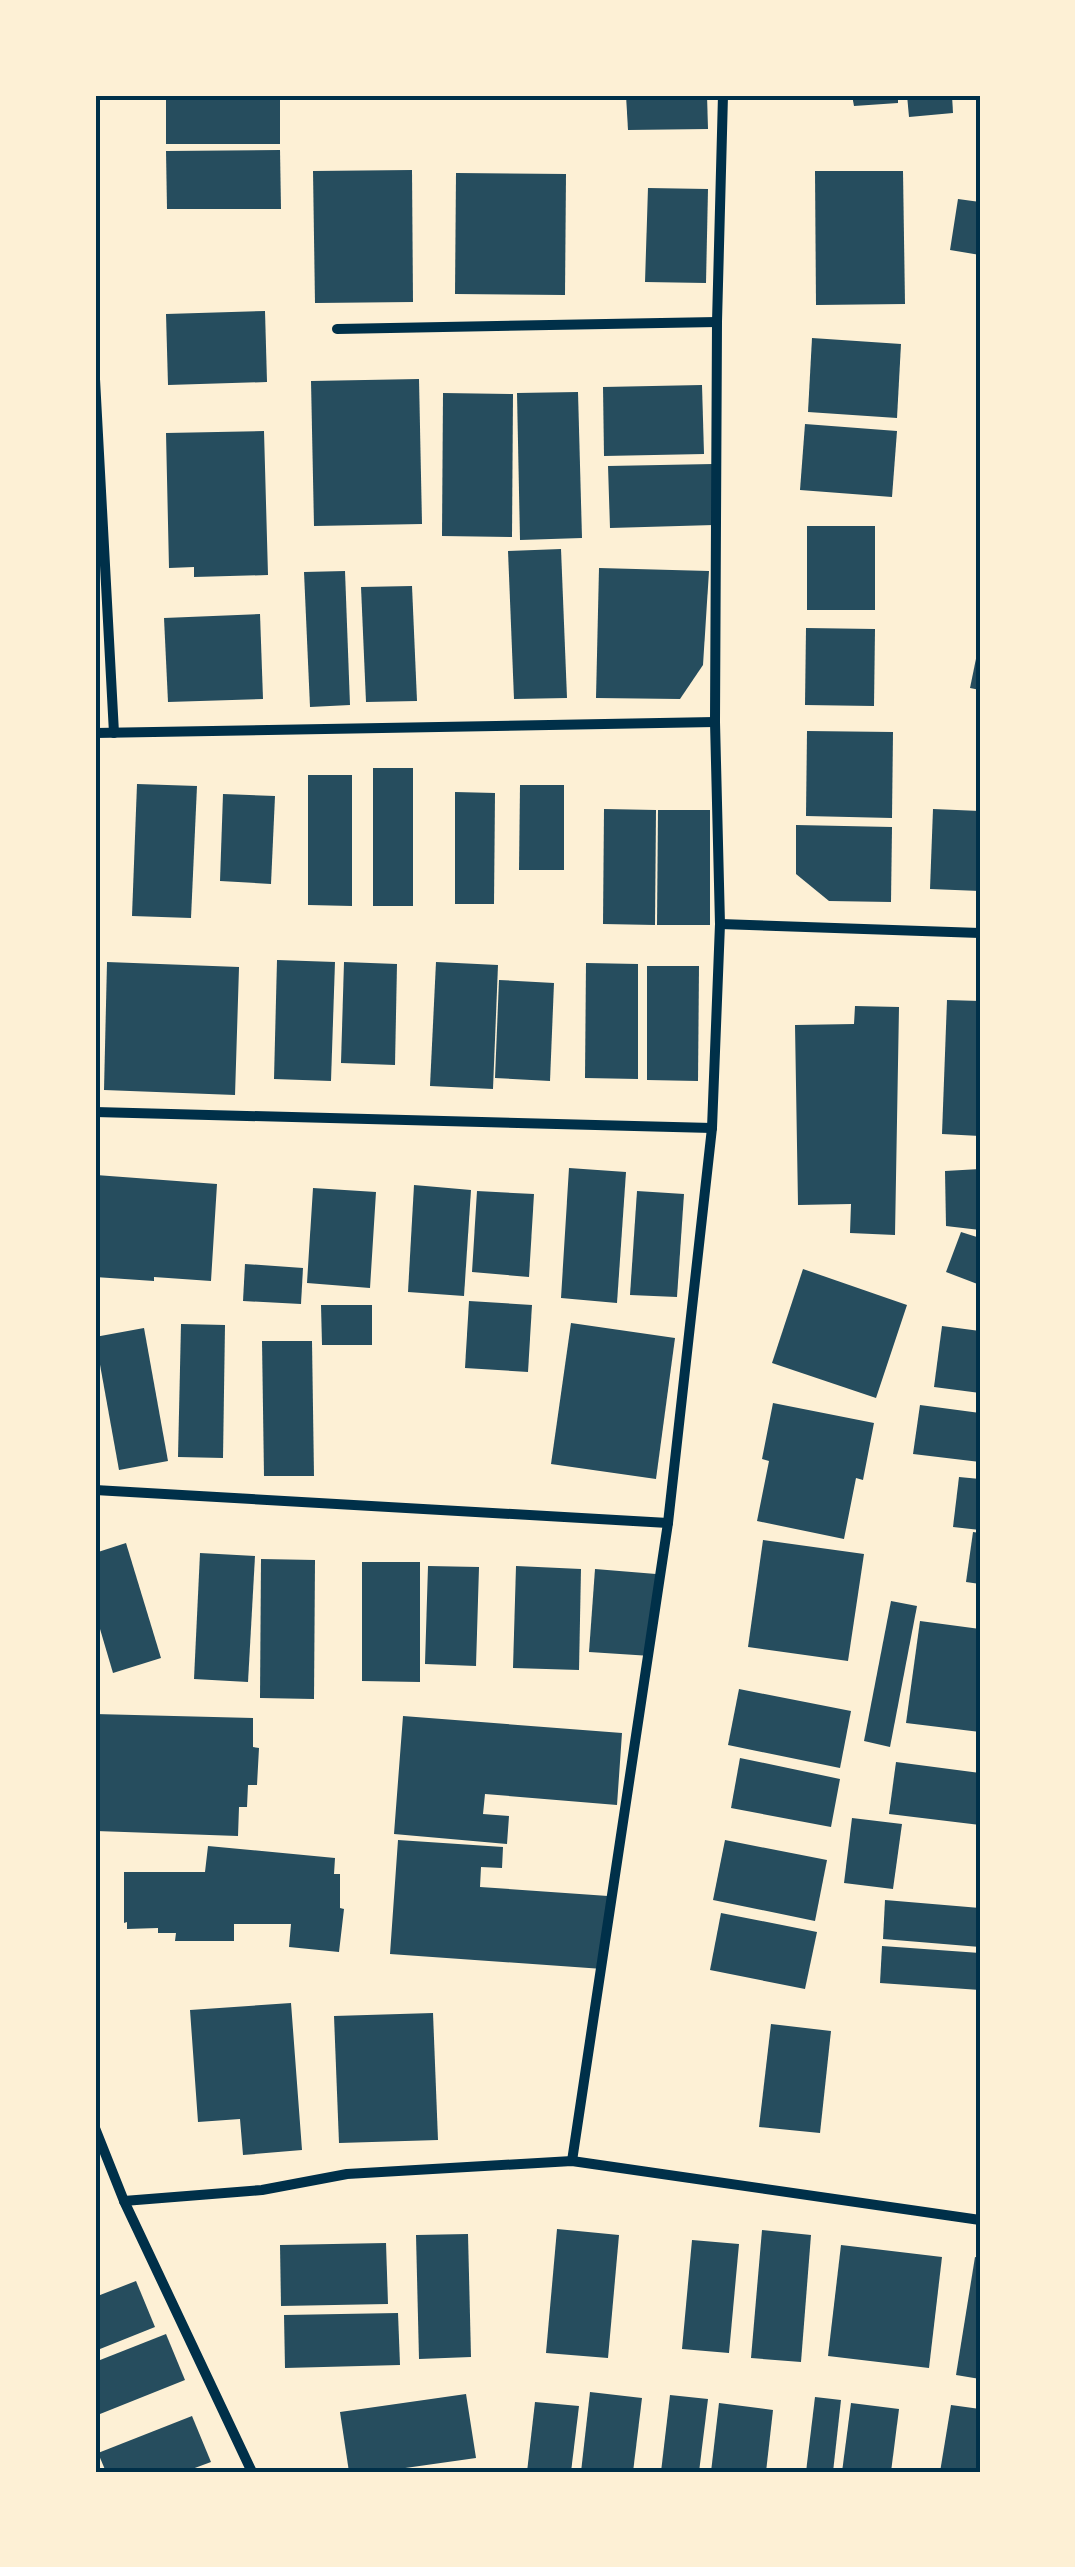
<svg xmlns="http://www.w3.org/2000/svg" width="1075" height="2567" viewBox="0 0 1075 2567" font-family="Rubik,sans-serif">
  <rect width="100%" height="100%" fill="#fdf0d5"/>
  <g fill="#264d5e">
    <rect x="166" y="95" width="114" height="49"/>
    <path d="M626,95H707L708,129L628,130Z"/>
    <path d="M852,95H898V103L854,106Z"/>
    <path d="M907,95H952L953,113L909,117Z"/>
    <path d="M280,150L281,209H167L166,151Z"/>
    <path d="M412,170L413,302L315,303L313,171Z"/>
    <path d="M815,171H903L905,304L816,305Z"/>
    <path d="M456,173L566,174L565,295L455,294Z"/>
    <path d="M648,188L708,189L706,283L645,282Z"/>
    <path d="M958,199L980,202V255L950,250Z"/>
    <path d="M265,311L267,382L168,385L166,314Z"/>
    <path d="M812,338L901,344L897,418L808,412Z"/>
    <path d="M419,379L422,524L314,526L311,381Z"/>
    <path d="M702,385L704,454L604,456L603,387Z"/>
    <path d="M578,392L582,538L520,540L517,393Z"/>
    <path d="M443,393L513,394L512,537L442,536Z"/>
    <path d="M805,424L897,431L892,497L800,490Z"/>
    <path d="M264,431L268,575L194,577V567L169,568L166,433Z"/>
    <path d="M713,464L714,525L610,528L608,466Z"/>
    <rect x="807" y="526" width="68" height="84"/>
    <path d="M561,549L567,698L514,699L508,551Z"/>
    <path d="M599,568L709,571L703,665L680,699L596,698Z"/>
    <path d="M345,571L350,705L310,707L304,572Z"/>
    <path d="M412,586L417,701L366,702L361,587Z"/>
    <path d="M260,614L263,699L168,702L164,618Z"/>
    <path d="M806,628L875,629L874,706L805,705Z"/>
    <path d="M978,649L980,650V690L970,688Z"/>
    <path d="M807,731L893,732L892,818L806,816Z"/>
    <rect x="373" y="768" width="40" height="138"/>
    <path d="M308,775H352V906L308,905Z"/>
    <path d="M137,784L197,786L191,918L132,916Z"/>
    <path d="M520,785H564V870H519Z"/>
    <path d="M455,792L495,793L494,904H455Z"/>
    <path d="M223,794L275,796L271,884L220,881Z"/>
    <path d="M604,809L656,810L655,925L603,924Z"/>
    <path d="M933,809L980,811V891L930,889Z"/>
    <path d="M658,810H710V925H657Z"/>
    <path d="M796,825L892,827L891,902L829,901L796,874Z"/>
    <path d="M277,960L335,962L331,1081L274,1079Z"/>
    <path d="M107,962L239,967L235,1095L104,1090Z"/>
    <path d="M344,962L397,964L395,1065L341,1063Z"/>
    <path d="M436,962L498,965L493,1089L430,1086Z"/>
    <path d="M586,963L638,964V1079L585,1078Z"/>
    <path d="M647,966H699L698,1081L647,1080Z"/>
    <path d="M499,980L554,983L550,1081L495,1078Z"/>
    <path d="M947,1000L980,1001V1136L942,1134Z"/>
    <path d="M855,1006L899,1007L895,1235L850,1233L851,1204L798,1205L795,1025L854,1024Z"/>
    <path d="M569,1168L626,1172L617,1303L561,1298Z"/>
    <path d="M980,1169V1230L946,1226L945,1171Z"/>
    <path d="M96,1175L217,1184L211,1281L154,1277V1281L95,1277Z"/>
    <path d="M414,1185L471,1190L464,1296L408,1292Z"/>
    <path d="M313,1188L376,1192L370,1288L307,1283Z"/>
    <path d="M477,1191L534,1194L529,1277L472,1272Z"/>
    <path d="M637,1191L684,1194L677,1297L630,1295Z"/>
    <path d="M961,1232L980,1238V1285L946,1272Z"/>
    <path d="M245,1264L303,1268L301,1304L243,1301Z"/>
    <path d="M803,1269L907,1305L876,1398L772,1363Z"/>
    <path d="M469,1301L532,1305L528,1372L465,1368Z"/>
    <path d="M321,1305H372V1345H322Z"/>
    <path d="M571,1323L675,1338L656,1479L551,1464Z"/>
    <path d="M181,1324L225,1325L223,1458L178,1457Z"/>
    <path d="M942,1326L980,1331V1393L934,1387Z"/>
    <path d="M144,1328L168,1461L119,1470L95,1337Z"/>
    <path d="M262,1341H312L314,1476H264Z"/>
    <path d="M773,1403L874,1423L863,1480L856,1478L844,1539L757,1521L769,1461L762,1459Z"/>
    <path d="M920,1405L980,1413V1462L913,1454Z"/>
    <path d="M959,1477L980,1479V1530L953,1527Z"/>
    <path d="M973,1532L980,1533V1584L966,1582Z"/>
    <path d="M763,1540L864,1554L848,1661L748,1647Z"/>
    <path d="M126,1543L161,1658L113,1673L95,1612V1553Z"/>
    <path d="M200,1553L255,1556L248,1682L194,1679Z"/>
    <path d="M261,1559L315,1560L314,1699L260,1698Z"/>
    <path d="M362,1562H420V1682L362,1681Z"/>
    <path d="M428,1566L479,1567L476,1666L425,1664Z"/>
    <path d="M516,1566L581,1569L579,1670L513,1668Z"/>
    <path d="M595,1569L656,1574L651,1656L589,1652Z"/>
    <path d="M891,1601L917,1606L890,1747L864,1741Z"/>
    <path d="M920,1621L980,1629V1732L906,1723Z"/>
    <path d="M739,1689L851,1711L840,1768L728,1745Z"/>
    <path d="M95,1714L253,1718V1747L259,1748L257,1785H248L247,1807H239L238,1836L96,1831Z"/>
    <path d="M403,1716L622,1733L617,1805L485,1794L483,1814L509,1816L507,1844L394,1834Z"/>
    <path d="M740,1758L840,1779L831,1827L731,1808Z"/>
    <path d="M896,1762L980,1773V1825L889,1814Z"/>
    <path d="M852,1818L902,1824L893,1889L844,1883Z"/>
    <path d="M398,1840L503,1847L502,1868L481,1867L480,1887L608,1896L603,1969L390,1954Z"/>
    <path d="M725,1840L827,1860L815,1921L713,1900Z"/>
    <path d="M208,1846L335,1858L334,1874H340V1908L344,1909L339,1952L289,1947L291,1924H234V1941H175L176,1933H158V1928L127,1929V1922L124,1923V1872H205Z"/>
    <path d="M885,1900L980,1908V1947L883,1939Z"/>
    <path d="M721,1913L817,1932L805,1989L710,1970Z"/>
    <path d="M882,1946L980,1953V1990L880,1983Z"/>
    <path d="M291,2003L302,2150L243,2155L240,2119L198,2122L190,2010Z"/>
    <path d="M433,2013L438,2140L339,2143L334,2016Z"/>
    <path d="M771,2024L831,2031L820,2133L759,2127Z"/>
    <path d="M557,2229L619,2235L608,2358L546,2353Z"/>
    <path d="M762,2230L811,2235L801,2362L751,2358Z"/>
    <path d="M468,2234L471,2357L419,2359L416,2235Z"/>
    <path d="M692,2240L739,2244L729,2353L682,2349Z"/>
    <path d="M386,2243L388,2304L281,2306L280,2245Z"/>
    <path d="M841,2245L942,2257L929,2368L828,2356Z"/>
    <path d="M975,2257L980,2258V2379L956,2375Z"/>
    <path d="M136,2281L155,2327L95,2351V2297Z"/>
    <path d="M398,2313L400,2365L285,2368L284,2315Z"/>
    <path d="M166,2334L185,2380L95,2416V2362Z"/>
    <path d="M590,2392L642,2398L633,2472H581Z"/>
    <path d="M466,2394L476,2458L377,2472H349L340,2412Z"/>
    <path d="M670,2395L708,2399L699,2472H661Z"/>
    <path d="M815,2397L841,2400L833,2472H806Z"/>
    <path d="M535,2402L579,2406L571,2472H527Z"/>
    <path d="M719,2403L773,2410L766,2472H711Z"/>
    <path d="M851,2403L899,2409L891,2472H842Z"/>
    <path d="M951,2405L980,2409V2472H940Z"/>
    <path d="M192,2416L211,2462L184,2472H106L98,2453Z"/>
  </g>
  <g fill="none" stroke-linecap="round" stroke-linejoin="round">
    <g stroke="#003049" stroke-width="10">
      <path d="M337,329L717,322"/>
      <path d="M95,379L114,733"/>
      <path d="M95,733L715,722"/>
      <path d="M720,924L980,933"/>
      <path d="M95,1112L712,1128"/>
      <path d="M95,1490L668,1523"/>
      <path d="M95,2128L124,2201L252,2472"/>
      <path d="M572,2161L668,1523L712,1128L720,924L715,722L717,322L723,95"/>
      <path d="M124,2201L262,2190L347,2174L572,2161L980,2220"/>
    </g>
  </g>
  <rect width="1075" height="2567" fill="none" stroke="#fdf0d5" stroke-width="195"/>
  <rect x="98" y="98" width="880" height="2372" fill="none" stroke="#003049" stroke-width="4"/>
</svg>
